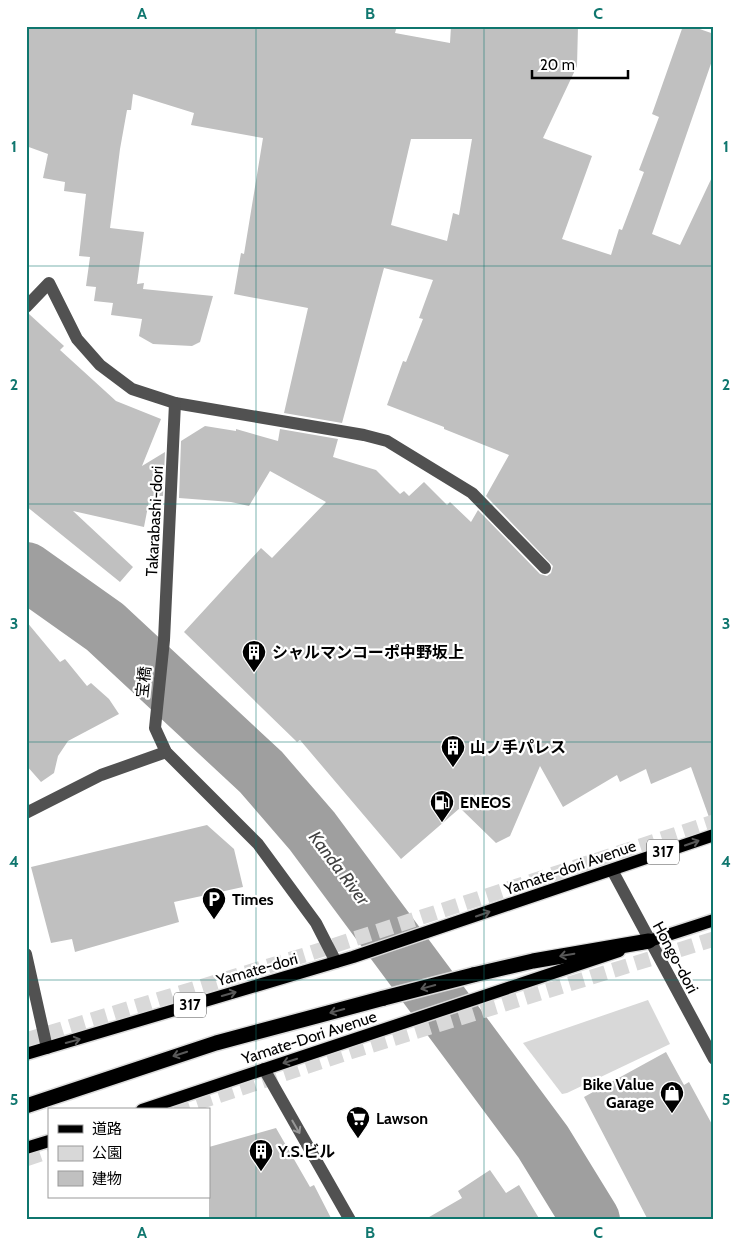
<svg xmlns="http://www.w3.org/2000/svg" width="740" height="1246" viewBox="0 0 740 1246" font-family="Cabin,'Noto Sans JP',sans-serif">
  <rect width="100%" height="100%" fill="#fff"/>
  <path fill="#d8d8d8" d="M648,1000L670,1044L567,1093L562,1094L523,1043Z"/>
  <g fill="none" stroke-linecap="round" stroke-linejoin="round">
    <path stroke="#9f9f9f" stroke-width="58" d="M26,571L105,627L261,772L312,831L543,1142L591,1220"/>
  </g>
  <g fill="#c0c0c0" fill-rule="evenodd">
    <path d="M26,26H397L395,33L450,43L451,26H578L577,66L543,138L592,156L562,239L611,255L619,229L622,230L644,172L639,170L659,117L652,114L683,26H691L714,34V55L652,234L680,245L714,173V819L710,820L691,767L651,784L646,769L620,782L617,775L563,807L540,766L510,836L496,843L460,808L401,859L300,740L297,742L184,632L261,548L272,558L326,502L270,471L249,506L231,502L179,498L181,441L205,426L236,431V429L278,441L280,429L338,439L333,457L376,470L400,494L404,491L409,496L424,482L447,505L450,502L471,522L478,510L540,574L547,576L551,573L553,566L486,496L509,455L444,429V427L387,405L403,361L406,362L423,319L419,318L433,280L384,268L342,423L284,413L308,308L234,294L241,253L244,254L263,138L191,125L194,113L133,94L131,110H127L120,149L110,228L144,232L137,284L144,283L143,289L213,296L200,342L192,346L153,344L139,336L142,319L111,315L113,303L94,301L96,287L86,286L90,257L79,256L86,194L64,191L65,182L43,178L48,154L26,146ZM411,139H472L459,215L453,213L447,241L391,225Z"/>
    <path d="M29,314L64,346L60,350L116,401L161,419L142,466L165,452L163,496H150L144,527L73,511L133,567L120,582L26,506V315Z"/>
    <path d="M26,621L60,662L65,659L87,686L91,683L109,699L119,714L68,741L58,756L54,773L41,782L26,765Z"/>
    <path d="M207,825L234,849L243,887L174,902L179,922L75,952L72,939L51,943L31,867Z"/>
    <path d="M666,1052L684,1085L689,1082L714,1128V1220H648L584,1097Z"/>
    <path d="M276,1128L310,1187L314,1185L332,1220H209V1147Z"/>
    <path d="M490,1170L506,1193L519,1185L540,1220H424L462,1198L458,1191Z"/>
  </g>
  <g fill="none" stroke-linecap="round" stroke-linejoin="round">
    <g stroke="#d9d9d9" stroke-width="15" stroke-dasharray="15 8" stroke-linecap="butt">
      <path d="M26,1040L308,954L714,822"/>
      <path d="M175,1110L350,1052L714,939"/>
      <path d="M26,1159L49,1151"/>
    </g>
    <g stroke="#dbdbdb" stroke-width="15">
      <g id="major">
        <path d="M640,944L714,920"/>
        <path d="M26,1054L353,957L714,835"/>
        <path d="M142,1110L619,951"/>
        <path d="M26,1148L49,1141"/>
      </g>
    </g>
    <g stroke="#dbdbdb" stroke-width="18">
      <g id="highway">
        <path d="M473,975L533,961L649,941"/>
        <path d="M26,1106L216,1043L384,998"/>
      </g>
    </g>
    <g stroke="#515151" stroke-width="12">
      <path d="M26,307L49,283L77,339L100,365L132,389L175,403L364,435L387,441L472,493L545,568"/>
      <path d="M175,403L164,640L155,728L166,752L258,844L316,923L336,962"/>
      <path d="M26,813L101,775L166,752"/>
      <path d="M612,870L714,1059"/>
      <path d="M26,954L47,1048"/>
      <path d="M264,1069L350,1220"/>
    </g>
    <use href="#major" stroke="#000" stroke-width="12"/>
    <use href="#highway" stroke="#000" stroke-width="15"/>
    <g stroke="#dbdbdb" stroke-width="18" stroke-linecap="butt">
      <path id="highway-bridge" d="M384,998L473,975"/>
    </g>
    <use href="#highway-bridge" stroke="#000" stroke-width="15"/>
  </g>
  <defs><path id="oneway-shaft" d="M-6 0H5M1.5-3L5.5 0L1.5 3" fill="none" stroke-width="1.6" stroke-linecap="round" stroke-linejoin="round" transform="scale(1.25)"/></defs>
  <g stroke="#595959">
    <use href="#oneway-shaft" transform="translate(692 843) rotate(-19)"/>
    <use href="#oneway-shaft" transform="translate(483 914) rotate(-19)"/>
    <use href="#oneway-shaft" transform="translate(567 955) rotate(170)"/>
    <use href="#oneway-shaft" transform="translate(428 987) rotate(165)"/>
    <use href="#oneway-shaft" transform="translate(229 994) rotate(-16)"/>
    <use href="#oneway-shaft" transform="translate(337 1011) rotate(165)"/>
    <use href="#oneway-shaft" transform="translate(73 1041) rotate(-15)"/>
    <use href="#oneway-shaft" transform="translate(180 1054) rotate(162)"/>
    <use href="#oneway-shaft" transform="translate(290 1061) rotate(162)"/>
  </g>
  <use stroke="#979797" href="#oneway-shaft" transform="translate(296 1127) rotate(60)"/>
  <path fill="none" stroke="#0f766e" stroke-width="1" stroke-opacity="0.55" d="M256,26V1220M484,26V1220M26,266H714M26,504H714M26,742H714M26,980H714"/>
  <defs>
    <g id="building-pin" transform="scale(1.25)"><path d="M0 17L-7.5 6A9.5 9.5 0 1 1 7.5 6Z" fill="#000" stroke="#fff"/><path d="M-4-6H4V6H1V3H-1V6H-4ZM-2.5-4.3h1.7v1.8h-1.7ZM.8-4.3h1.7v1.8H.8ZM-2.5-1h1.7V.8h-1.7ZM.8-1h1.7V.8H.8Z" fill="#fff"/></g>
    <g id="fuel-pin" transform="scale(1.25)"><path d="M0 17L-7.5 6A9.5 9.5 0 1 1 7.5 6Z" fill="#000" stroke="#fff"/><path d="M-5.5-6h7V0h2V4h1.3V-2.5L3-4.5l.8-.8L6-3V5H2.5V1h-1V6h-7ZM-4.2-4.7v3.2H.2V-4.7Z" fill="#fff"/></g>
    <g id="parking-pin" transform="scale(1.25)"><path d="M0 17L-7.5 6A9.5 9.5 0 1 1 7.5 6Z" fill="#000" stroke="#fff"/><path d="M-3.5-5.5H1a3.5 3.5 0 0 1 0 7H-1V5.5H-3.5ZM-1-3.4V-.6H.8a1.4 1.4 0 0 0 0-2.8Z" fill="#fff"/></g>
    <g id="shop-pin" transform="scale(1.25)"><path d="M0 17L-7.5 6A9.5 9.5 0 1 1 7.5 6Z" fill="#000" stroke="#fff"/><path d="M-5-2.5h2.3a2.7 3.5 0 0 1 5.4 0H5L5.5 6h-11ZM-1.5-2.5h3a1.5 2.3 0 0 0-3 0Z" fill="#fff"/></g>
    <g id="supermarket-pin" transform="scale(1.25)"><path d="M0 17L-7.5 6A9.5 9.5 0 1 1 7.5 6Z" fill="#000" stroke="#fff"/><path d="M-6-5.5h2.5l.6 2H6L4.5 2H-2.5L-4.4-4H-6ZM-1.5 3.2a1.3 1.3 0 1 0 .1 0ZM3 3.2a1.3 1.3 0 1 0 .1 0Z" fill="#fff"/></g>
  </defs>
  <g fill-rule="evenodd">
    <use href="#building-pin" x="254" y="652"/>
    <use href="#building-pin" x="453" y="747"/>
    <use href="#fuel-pin" x="442" y="802"/>
    <use href="#parking-pin" x="214" y="899"/>
    <use href="#shop-pin" x="672" y="1093"/>
    <use href="#supermarket-pin" x="358" y="1118"/>
    <use href="#building-pin" x="261" y="1151"/>
  </g>
  <g text-anchor="middle" stroke-width="4.5" stroke-linejoin="round" paint-order="stroke">
    <g fill="#fff" stroke="#4c4c4c" stroke-width="1">
      <rect x="647" y="839.5" width="32" height="25" rx="4"/>
      <rect x="174" y="992.5" width="32" height="25" rx="4"/>
    </g>
    <g font-size="15" font-weight="bold" fill="#000">
      <text x="663" y="857">317</text>
      <text x="190" y="1010">317</text>
    </g>
    <g font-size="16" fill="#000" stroke="#fff">
      <text transform="translate(154 521) rotate(-87)" y="6">Takarabashi-dori</text>
      <text transform="translate(143 682) rotate(-84)" y="6">宝橋</text>
      <text transform="translate(570 867) rotate(-19)" y="6">Yamate-dori Avenue</text>
      <text transform="translate(676 957) rotate(62)" y="6">Hongo-dori</text>
      <text transform="translate(257 969) rotate(-16)" y="6">Yamate-dori</text>
      <text transform="translate(309 1037) rotate(-18)" y="6">Yamate-Dori Avenue</text>
    </g>
    <g font-size="16" font-weight="bold" fill="#000" stroke="#fff" text-anchor="start">
      <text x="272" y="658">シャルマンコーポ中野坂上</text>
      <text x="470" y="753">山ノ手パレス</text>
      <text x="460" y="808">ENEOS</text>
      <text x="232" y="905">Times</text>
      <text x="654" y="1090" text-anchor="end">Bike Value<tspan x="654" dy="18">Garage</tspan></text>
      <text x="376" y="1124">Lawson</text>
      <text x="278" y="1157">Y.S.ビル</text>
    </g>
    <g font-size="18" font-style="italic" fill="#404040" stroke="#fff">
      <text transform="translate(339 868) rotate(53)" y="6">Kanda River</text>
    </g>
  </g>
  <rect width="740" height="1246" fill="none" stroke="#ffffff" stroke-width="55"/>
  <rect x="48" y="1108" width="162" height="90" fill="#ffffff" stroke="#999999"/>
  <rect x="58" y="1125" width="25" height="8" fill="#000000" stroke="#999999"/>
  <text x="92" y="1134" font-size="15" fill="#000000">道路</text>
  <rect x="58" y="1146" width="25" height="15" fill="#d8d8d8" stroke="#999999"/>
  <text x="92" y="1158" font-size="15" fill="#000000">公園</text>
  <rect x="58" y="1171" width="25" height="15" fill="#c0c0c0" stroke="#999999"/>
  <text x="92" y="1184" font-size="15" fill="#000000">建物</text>
  <path d="M532 70v8h96v-8" fill="none" stroke="#000000" stroke-width="2.5"/>
  <text x="540" y="70" font-size="15" fill="#000000" stroke="#ffffff" stroke-width="4" paint-order="stroke">20 m</text>
  <rect x="28" y="28" width="684" height="1190" fill="none" stroke="#0f766e" stroke-width="2"/>
  <g font-size="16" text-anchor="middle" font-weight="bold" fill="#0f766e">
    <text x="142" y="19">A</text>
    <text x="370" y="19">B</text>
    <text x="598" y="19">C</text>
    <text x="14" y="152">1</text>
    <text x="726" y="152">1</text>
    <text x="14" y="390">2</text>
    <text x="726" y="390">2</text>
    <text x="14" y="629">3</text>
    <text x="726" y="629">3</text>
    <text x="14" y="867">4</text>
    <text x="726" y="867">4</text>
    <text x="14" y="1105">5</text>
    <text x="726" y="1105">5</text>
    <text x="142" y="1238">A</text>
    <text x="370" y="1238">B</text>
    <text x="598" y="1238">C</text>
  </g>
</svg>
